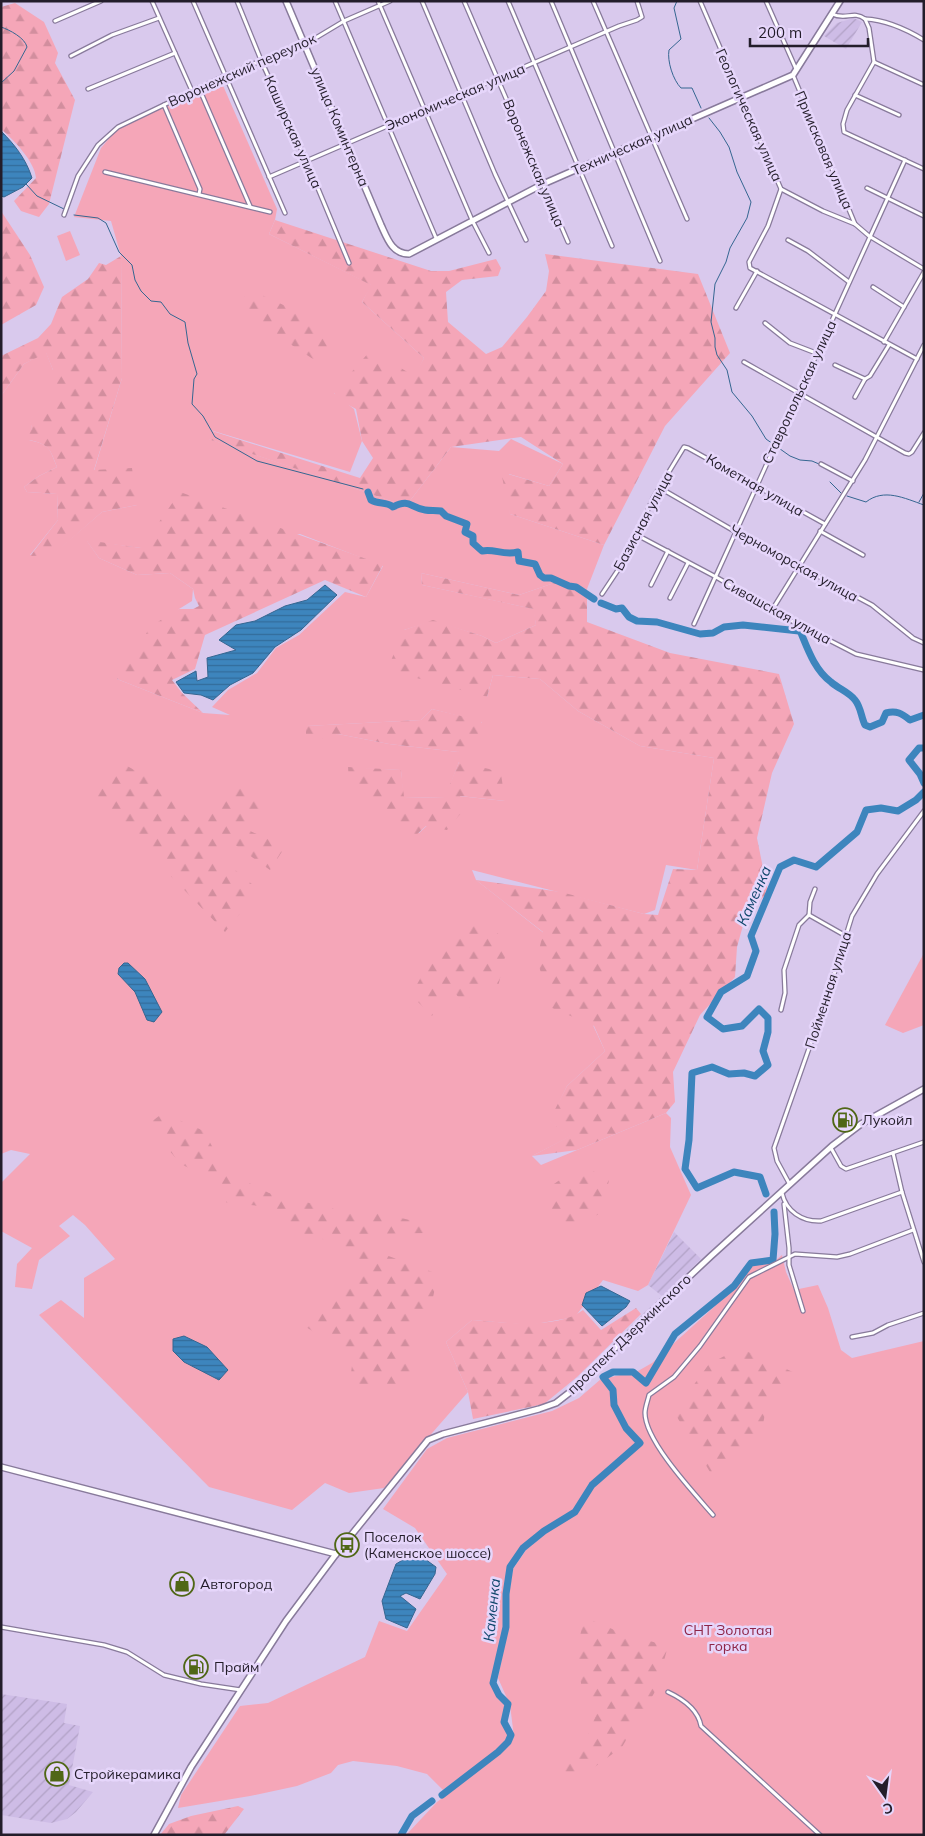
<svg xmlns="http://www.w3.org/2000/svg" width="925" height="1836" viewBox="0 0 925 1836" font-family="Mulish,sans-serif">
  <defs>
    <pattern id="industrial-furrows" width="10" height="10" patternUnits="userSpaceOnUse" patternTransform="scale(1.25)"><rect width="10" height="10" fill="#cebce6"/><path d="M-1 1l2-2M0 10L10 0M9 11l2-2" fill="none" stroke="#b1a1c5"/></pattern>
    <pattern id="forest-firs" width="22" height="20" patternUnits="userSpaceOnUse" patternTransform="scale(1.25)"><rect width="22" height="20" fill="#f5a6b8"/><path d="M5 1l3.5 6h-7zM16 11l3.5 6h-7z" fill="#d28e9e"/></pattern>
    <pattern id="water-rules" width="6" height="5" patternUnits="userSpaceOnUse" patternTransform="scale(1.25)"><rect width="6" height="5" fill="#3d85bd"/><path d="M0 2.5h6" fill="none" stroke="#336c9a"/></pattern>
  </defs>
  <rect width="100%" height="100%" fill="#d9c9ed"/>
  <g fill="url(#industrial-furrows)">
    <path d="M854,18L862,22L846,49L824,36L837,23Z"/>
    <path d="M674,1232L701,1259L662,1296L648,1285Z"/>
    <path d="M1,1694L67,1704L64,1723L80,1726L69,1785L93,1792L76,1812L67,1819L51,1823L1,1815Z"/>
  </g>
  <g fill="#f5a6b8" fill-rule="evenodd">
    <path d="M221,81L277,209L275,220L269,234L372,285L362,302L424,358L415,377L334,393L354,409L362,441L350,472L210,430L209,439L406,506L451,447L499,451L511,439L563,464L549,486L509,474L510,514L604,545L587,589L557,582L519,595L421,573L422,585L534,609L536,625L496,643L482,636L433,621L404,630L487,697L493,675L540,679L578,711L640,746L714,758L697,870L666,865L655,910L644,914L472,870L476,880L554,941L605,1051L567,1086L550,1121L571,1136L532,1156L541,1165L666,1113L671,1118L670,1147L691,1195L648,1285L638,1291L603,1280L575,1317L530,1325L472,1320L446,1342L468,1392L384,1488L349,1493L325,1483L292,1510L209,1487L39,1315L61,1300L84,1318V1278L115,1259L85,1225L73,1215L59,1226L70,1236L39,1260L32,1289L15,1287L17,1264L32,1248L1,1231V1183L30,1154L11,1150L1,1154V396L24,364L46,352L53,370L54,399L30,419L32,428L29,440C51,445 49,448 57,467L39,476L24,487L27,492L57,494L58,520L30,555L53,554L102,512L137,505L94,471L122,378L121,256L111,221L74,217L101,148L117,129ZM300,534L383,566L366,597L345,592L299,635L276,648L257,673L228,690L212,707L230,715L203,713L117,679L179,609L192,601L193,589L170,573L137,575L99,558L87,541L141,548ZM432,709L482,722L458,752L389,744L338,734L306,739L307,726L421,720ZM459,762L505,801L459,796L419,833L348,768L401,770L403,797L445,798Z"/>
    <path d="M70,231L80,255L66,261L57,236Z"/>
    <path d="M924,953V1025L903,1033L885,1025Z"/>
    <path d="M782,1255L786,1272L794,1290L818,1285L828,1308L841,1350L852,1358L924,1341V1835H406L437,1802L509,1746L514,1737L510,1705L498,1678L508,1628L509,1594L513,1569L526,1550L545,1534L576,1514L594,1487L642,1444L627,1427L616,1405V1389L607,1378L638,1371L652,1363L714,1307L751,1261L776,1260Z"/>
    <path d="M601,1379L611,1391L612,1406L625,1430L636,1443L590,1484L573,1510L541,1530L521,1548L509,1567L504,1595L505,1628L491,1683L498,1697L506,1705L502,1724L509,1736L506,1741L496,1751L443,1790L427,1774L397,1766L353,1761L338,1765L331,1773L297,1786L250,1796L178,1808L181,1795L240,1706L268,1703L365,1657L379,1621L407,1631L447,1574L415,1528L383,1509L427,1449L447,1438L552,1411L579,1398Z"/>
  </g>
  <g fill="url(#forest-firs)">
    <path d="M15,3L44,22L58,53L55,63L75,100L49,204L39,217L21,211L14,201L36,178C35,162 14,140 1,129V7Z"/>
    <path d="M1,211L30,255L44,287L36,305L1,325Z"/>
    <path d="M275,220L431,271H449L496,259L501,268L498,276L462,280L446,292L448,322L486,354L502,347L527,317L546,291L549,271L545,254L698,274L730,353L665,426L604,545L510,514L501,472L549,486L563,464L521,437L451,447L406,506L208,439L209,430L360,478L373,458L362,441L356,409L337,399L334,392L371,350L414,376L424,358L362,302L371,285L269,234Z"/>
    <path d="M121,256L122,378L94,470L132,468L137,505L102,512L53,555L30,556L58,520L57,494L27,492L24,487L39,476L57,467C50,449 49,444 29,440L28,437L32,428L29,419L53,399V370L46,353L24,364L1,396V356L38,338L51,324L62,297L88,279L99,263L106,265Z"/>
    <path d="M251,290L314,319L334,347L316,361L234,307Z"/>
    <path d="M180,492L383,565L366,597L325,580L205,635L195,669L172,680L182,693L203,713L117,679L151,626L179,609H193L199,606L195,598L193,589L170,573L137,575L99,558L86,540L141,548Z"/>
    <path d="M421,573L519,595L557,582L587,589V622L670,653L779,674L794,724L772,773L757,838L768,893L747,911L737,947L735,977L700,1015L673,1072L675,1102L666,1113L577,1150L532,1156L570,1136L549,1121L567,1086L605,1051L594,1026L552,1008L537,960L543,932L476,880L561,892L644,914L658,915L673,869L697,870L714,758L640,746L578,711L540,679L493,675L487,697L387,670L404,630L433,620L482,636L496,643L536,625L533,609L422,585Z"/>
    <path d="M432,709L482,721L476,742L458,752L389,744L338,734L327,739H306V726L421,720Z"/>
    <path d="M459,762L489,769L501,774L505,801L460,796L462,812L447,830L426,826L415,836L349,782L348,767L401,770L404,797L444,798Z"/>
    <path d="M122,763L162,786L196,829L240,787L265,808L248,830L285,847L270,870L234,844L216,854L259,890L225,932L92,795Z"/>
    <path d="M472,919L509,940L498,987L481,978L469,1008L447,985L432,1016L411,995L429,963Z"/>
    <path d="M163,1113L204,1131L225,1171L269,1193L334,1209L375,1212L427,1224L428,1233L370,1234L372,1250L438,1274L432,1302L410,1337V1380L395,1391L350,1382L353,1357L306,1327L362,1269L335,1241L309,1237L261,1206L227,1203L212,1180L181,1164L147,1125Z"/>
    <path d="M588,1168L609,1180L602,1212L578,1226L569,1234L550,1206L551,1186L564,1177Z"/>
    <path d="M636,1308L641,1314L577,1377L544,1404L473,1419L468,1392L446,1342L472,1320C502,1322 558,1330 583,1310L601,1330Z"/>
    <path d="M740,1348L795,1373L797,1381L767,1404L763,1424L713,1477L674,1412L709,1364Z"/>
    <path d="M584,1617L624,1634L668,1646L656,1690L622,1747L574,1782L556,1763L582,1749L596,1715L580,1692L581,1683L575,1660Z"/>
    <path d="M238,1806L244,1809L224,1835H160L169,1824L191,1816Z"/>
  </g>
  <g fill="url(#water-rules)" stroke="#356691">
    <path d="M1,131C15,145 26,159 32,178L23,187L4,197L1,196Z"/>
    <path d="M325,585L337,595L301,630L275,647L253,673L230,685L213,700L201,695L184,693L176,682L196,671L197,681L208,677L207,658L236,650L219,640L236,625L255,621L285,606L307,600Z"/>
    <path d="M124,963H128L145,979L162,1012L154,1022L147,1020L135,992L118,974L119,968Z"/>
    <path d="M601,1286L630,1301L626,1307L602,1326L582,1305L586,1293Z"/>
    <path d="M184,1336L207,1347L228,1370L219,1380L184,1362L173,1351V1339Z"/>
    <path d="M418,1554L436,1567L435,1574L420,1599L406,1593L400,1596L416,1609L407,1628L386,1619L382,1601L396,1564L411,1555Z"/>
  </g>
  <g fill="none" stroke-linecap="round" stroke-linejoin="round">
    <g stroke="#356691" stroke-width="1">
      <path d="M677,1L674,8L681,39L669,50C667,61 673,80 681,88H692L701,108"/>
      <path d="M1,27C10,30 25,38 27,47L14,71L1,83"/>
      <path d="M709,118L720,132L729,147L737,172L751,202L747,218L730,248L726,262L715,284L711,322L715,338V347L717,355L727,370L732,392L752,416L766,439L790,456L800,460L812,461L819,464"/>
      <path d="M26,184L37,196L64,209"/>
      <path d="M74,215L98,218L106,223L119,252L132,265L135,280L141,291L151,301L161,302L170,314L185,322L188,343L197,374L194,379L192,404L203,416L215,437L257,461L363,489"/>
      <path d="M830,482L841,493"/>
      <path d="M847,496L866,502C884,488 904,498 924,505"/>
      <path d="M919,502L924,493"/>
    </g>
    <g stroke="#3d85bd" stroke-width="7">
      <path d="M368,492L371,500C379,505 386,501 393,507C410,498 410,508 425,510C430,511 436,510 441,511L446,516L467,524L465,532L473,536V543L482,551C494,548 503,556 518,552L519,561L535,564L540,575L544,578H551L569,586L576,587L594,599"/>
      <path d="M601,603L616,609L622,608L629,617L637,621L657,622L700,634L713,633L724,627L743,625L799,631"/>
      <path d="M801,633C808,650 815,670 831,682C839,689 849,692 855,700C861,707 861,717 865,725L870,727L882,722L886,713C897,710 902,714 910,720L924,715"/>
      <path d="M924,748H919L909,760L920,774L924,783"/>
      <path d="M766,1194L760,1177L734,1172L697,1188L685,1169L689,1140L692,1073L712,1067L729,1074L744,1073L755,1076L768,1065L763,1051L768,1032V1018L759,1009L742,1026L723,1029L707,1017L721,992L747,976L756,951L751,936L780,867L794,860L816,867L857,832L866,810L881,808L898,811L916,800L924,792"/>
      <path d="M442,1795L498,1752L508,1742L511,1735L504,1722L508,1704L499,1695L493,1683L506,1627V1594L510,1567L523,1548L544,1531L575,1512L592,1485L640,1443L626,1428L614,1405L613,1390L603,1377L613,1372H633L646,1383L675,1334L734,1286L751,1263L773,1260L775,1234L774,1212"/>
      <path d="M401,1835L412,1816L432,1801"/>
    </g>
    <g stroke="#887a9b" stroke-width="5.5">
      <g id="street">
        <path d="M152,1L192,91"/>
        <path d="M193,1L285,213"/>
        <path d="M237,1L261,60L307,162L349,263"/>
        <path d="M335,1L436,238"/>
        <path d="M378,1L472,220L489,253"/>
        <path d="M422,1L495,174L526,240"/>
        <path d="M464,1L568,242"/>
        <path d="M508,1L612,246"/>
        <path d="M551,1L660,261"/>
        <path d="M593,1L687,219"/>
        <path d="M700,1L781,189L823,211L855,224L869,236L924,269"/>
        <path d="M766,1L796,69"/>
        <path d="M832,14C846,21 853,10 865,19L869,28L874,62L847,110L843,124L844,132L924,169"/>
        <path d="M865,19C886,20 906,29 924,40"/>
        <path d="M55,21L101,1"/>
        <path d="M71,56L112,35L159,18"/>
        <path d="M874,62L922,84"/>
        <path d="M793,75L855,224"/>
        <path d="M199,88L250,206"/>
        <path d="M88,89L175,53"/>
        <path d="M855,95L899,115"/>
        <path d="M164,105L200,189L199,194"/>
        <path d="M105,172L270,212"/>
        <path d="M269,177L619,26L637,20L642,17L637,1"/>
        <path d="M867,188L924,216"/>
        <path d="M781,189L768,226L749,262L750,268L917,359"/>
        <path d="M64,215L78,176L98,145L118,127L224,76L314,39L344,21L390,1"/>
        <path d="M788,240L808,251L849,282"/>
        <path d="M873,287L904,307"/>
        <path d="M736,308L757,271"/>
        <path d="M765,323L790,343L816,353"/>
        <path d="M884,342L924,272"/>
        <path d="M744,362L905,453L909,454L912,452L924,433"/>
        <path d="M835,365L865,379"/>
        <path d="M855,397L865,379L870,376L889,345"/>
        <path d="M821,464L853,481"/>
        <path d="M660,488L736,532L872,605L913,638L924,643"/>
        <path d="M820,531L863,555"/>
        <path d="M637,535L716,577L790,620L856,654L924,670"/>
        <path d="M651,585L668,551"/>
        <path d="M602,594L622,564L637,535L653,498L684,447L688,448L825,524"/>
        <path d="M670,598L688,563"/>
        <path d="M772,610L865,460L924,345"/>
        <path d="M694,624L905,160"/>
        <path d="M809,915L846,936"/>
        <path d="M781,1010L785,993L784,970L799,925L809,915L810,902L815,889"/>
        <path d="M831,1148L841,1166L846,1169L924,1142"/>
        <path d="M893,1153L902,1192L924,1262"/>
        <path d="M789,1183L777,1161L774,1148L826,1000L852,916L877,874L924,811"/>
        <path d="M782,1193C786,1211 802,1222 821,1221L902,1192"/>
        <path d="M784,1204L789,1248V1265L803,1311"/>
        <path d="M852,1337L873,1333L888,1325L924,1313"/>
        <path d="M713,1515C694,1493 645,1441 645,1413C645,1407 648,1400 649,1395L674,1377L700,1346L749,1277L795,1254L837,1257L850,1254L913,1230"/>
        <path d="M1,1627L104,1645L127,1652L164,1675L201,1684L241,1690"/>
        <path d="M668,1692C683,1699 698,1709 701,1726L820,1835"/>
      </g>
    </g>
    <g stroke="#887a9b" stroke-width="8">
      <g id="secondary">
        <path d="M286,1L381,225C387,238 392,254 409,254L543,184L793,75L840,1"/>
        <path d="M1,1467L336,1554"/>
        <path d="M154,1835L191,1767L286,1621L336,1554L428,1440L443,1434L539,1409L556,1403L574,1389L646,1317L711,1256L832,1146L861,1124L924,1089"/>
      </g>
    </g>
    <use href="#street" stroke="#fff" stroke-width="3"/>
    <use href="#secondary" stroke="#fff" stroke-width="5"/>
  </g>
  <defs>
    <g id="fuel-ring" transform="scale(1.25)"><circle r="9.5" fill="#e6d6fb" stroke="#506716" stroke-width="1.5"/><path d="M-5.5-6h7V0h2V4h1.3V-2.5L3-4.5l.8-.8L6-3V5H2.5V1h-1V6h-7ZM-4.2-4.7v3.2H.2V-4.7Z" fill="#506716"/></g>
    <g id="bus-ring" transform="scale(1.25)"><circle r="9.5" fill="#e6d6fb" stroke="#506716" stroke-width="1.5"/><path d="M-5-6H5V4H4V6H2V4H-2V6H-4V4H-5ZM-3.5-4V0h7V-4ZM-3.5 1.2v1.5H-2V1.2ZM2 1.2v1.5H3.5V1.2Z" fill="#506716"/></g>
    <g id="shop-ring" transform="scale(1.25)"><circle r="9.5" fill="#e6d6fb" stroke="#506716" stroke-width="1.5"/><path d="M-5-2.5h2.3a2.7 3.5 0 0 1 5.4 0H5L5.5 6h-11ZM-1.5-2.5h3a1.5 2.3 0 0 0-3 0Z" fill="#506716"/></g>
  </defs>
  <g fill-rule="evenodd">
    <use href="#fuel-ring" x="845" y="1120"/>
    <use href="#bus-ring" x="347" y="1545"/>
    <use href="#shop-ring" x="182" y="1584"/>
    <use href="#fuel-ring" x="196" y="1667"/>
    <use href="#shop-ring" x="57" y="1774"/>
  </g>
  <g text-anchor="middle" stroke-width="5" stroke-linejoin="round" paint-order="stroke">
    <g font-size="14" fill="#231d2a" stroke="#e6d6fb">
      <text transform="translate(242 70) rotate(-24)" y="5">Воронежский переулок</text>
      <text transform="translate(455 97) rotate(-23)" y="5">Экономическая улица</text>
      <text transform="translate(749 115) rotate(66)" y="5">Геологическая улица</text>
      <text transform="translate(340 127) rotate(67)" y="5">улица Коминтерна</text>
      <text transform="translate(293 132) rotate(66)" y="5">Каширская улица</text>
      <text transform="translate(632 145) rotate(-24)" y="5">Техническая улица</text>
      <text transform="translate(824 150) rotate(67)" y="5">Приисковая улица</text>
      <text transform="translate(534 163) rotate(67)" y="5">Воронежская улица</text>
      <text transform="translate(799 392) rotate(-65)" y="5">Ставропольская улица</text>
      <text transform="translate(755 485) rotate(30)" y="5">Кометная улица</text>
      <text transform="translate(643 521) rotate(-62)" y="5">Базисная улица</text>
      <text transform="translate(794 563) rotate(29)" y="5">Черноморская улица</text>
      <text transform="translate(777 611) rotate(29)" y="5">Сивашская улица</text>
      <text transform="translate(828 990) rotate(-72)" y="5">Пойменная улица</text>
      <text transform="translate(629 1334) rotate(-44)" y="5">проспект Дзержинского</text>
    </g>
    <g font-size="14" fill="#231d2a" stroke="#e6d6fb" text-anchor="start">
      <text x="862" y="1125">Лукойл</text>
      <text x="364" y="1542">Поселок<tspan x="364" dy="16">(Каменское шоссе)</tspan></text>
      <text x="200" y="1589">Автогород</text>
      <text x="214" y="1672">Прайм</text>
      <text x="74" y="1779">Стройкерамика</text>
    </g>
    <g font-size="14" fill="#8e2548" stroke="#e6d6fb">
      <text x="728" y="1635">СНТ Золотая<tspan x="728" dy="16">горка</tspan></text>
    </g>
    <g font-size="15" font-style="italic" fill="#0f466c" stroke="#e6d6fb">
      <text transform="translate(754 896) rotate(-66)" y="5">Каменка</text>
      <text transform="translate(492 1610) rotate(-84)" y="5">Каменка</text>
    </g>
  </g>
  <rect width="925" height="1836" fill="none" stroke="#231d2a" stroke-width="5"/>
  <g transform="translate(885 1796) rotate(166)" stroke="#e6d6fb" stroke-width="4" paint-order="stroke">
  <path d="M0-4L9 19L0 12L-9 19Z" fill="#231d2a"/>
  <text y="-8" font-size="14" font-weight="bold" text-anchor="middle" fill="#231d2a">С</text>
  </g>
  <path d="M750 38v8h118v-8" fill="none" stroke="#231d2a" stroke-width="2.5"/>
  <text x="758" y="38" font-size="15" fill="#231d2a" stroke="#e6d6fb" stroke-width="4" paint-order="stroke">200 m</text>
</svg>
